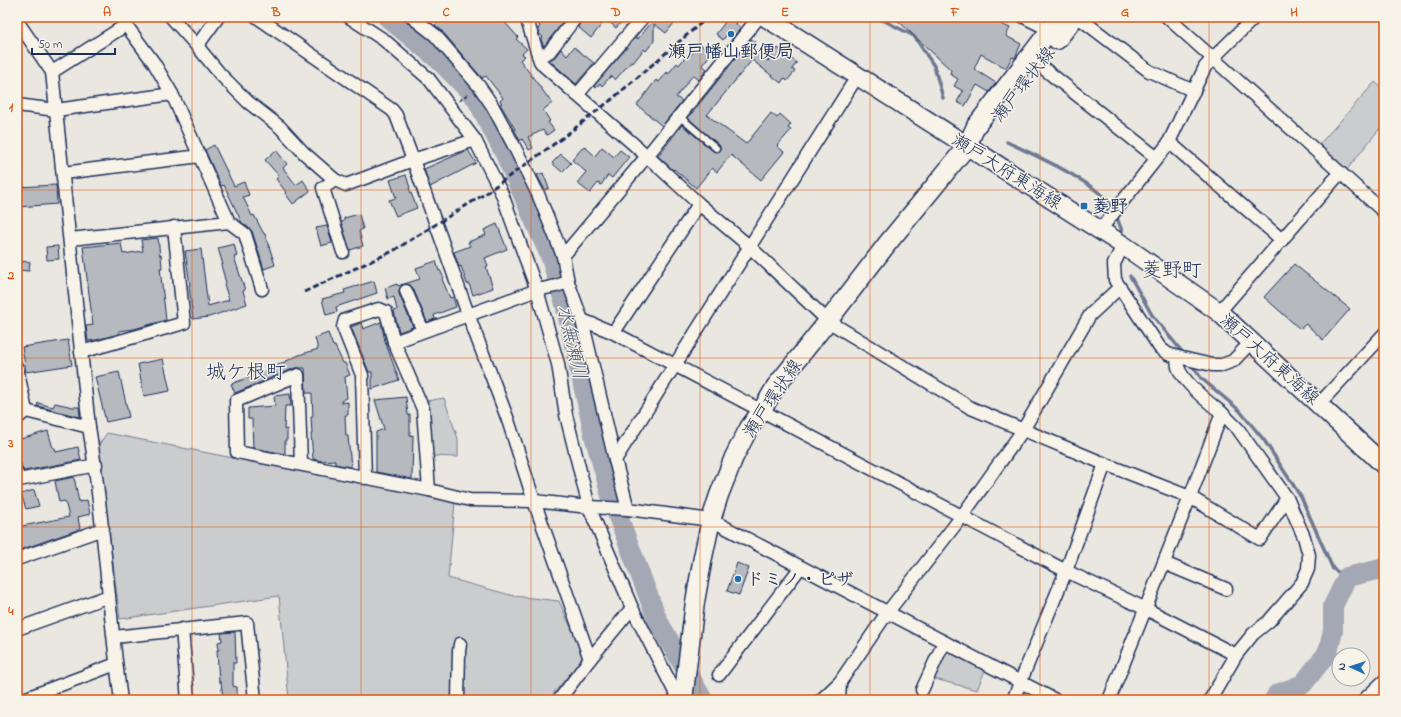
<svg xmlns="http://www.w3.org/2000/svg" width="1401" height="717" viewBox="0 0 1401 717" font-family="'Indie Flower','Klee One',sans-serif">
  <rect width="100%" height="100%" fill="#eae7e0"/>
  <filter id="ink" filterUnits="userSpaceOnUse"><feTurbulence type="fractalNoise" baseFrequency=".025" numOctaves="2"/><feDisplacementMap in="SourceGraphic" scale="8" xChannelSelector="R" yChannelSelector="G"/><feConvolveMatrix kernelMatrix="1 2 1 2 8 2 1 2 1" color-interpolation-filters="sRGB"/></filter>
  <g filter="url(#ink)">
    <g fill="#cbcccd" stroke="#737e96">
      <path d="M1375,82L1384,90V123L1345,172L1317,147Z"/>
      <path d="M444,398L458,439V457L430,456L427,401Z"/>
      <path d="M107,433L455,502L448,578L514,596L559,601L584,657L548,700H289L279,596L120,619L98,446Z"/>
      <path d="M944,648L986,668L977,690L931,678Z"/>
    </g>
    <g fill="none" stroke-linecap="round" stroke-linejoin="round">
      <g stroke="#6d7892" stroke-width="3.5">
        <path d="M877,17L914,36L934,66L943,98"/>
        <path d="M1007,142C1032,154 1103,185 1113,209"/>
        <path d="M1116,215L1122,231"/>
        <path d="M1130,276L1152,315L1184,354"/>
        <path d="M1191,364L1201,378L1239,410L1264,440L1301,497L1333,569L1347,577"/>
      </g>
      <g stroke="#a3a8b4" stroke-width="20">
        <path d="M387,17L440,61L476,98L505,154L551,258L565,304L595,439L614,506L658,621L703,700"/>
        <path d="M1274,700L1277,694L1303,684L1328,652L1333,631V606L1347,577L1381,569L1384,567"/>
      </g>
    </g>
    <g fill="#b6babf" stroke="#1b2f5e">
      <path d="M431,17H500L518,37L516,39L527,49L522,54L525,56L520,60L552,103L543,110L550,121L548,122L554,130L547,135L543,130L528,137L533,148L529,150L522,139L520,141L514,129H515L500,104L502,103L500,101L503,98L486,76L482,78L441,30L435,25L437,23Z"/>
      <path d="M539,17H567L544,46L541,40L543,37L539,34L540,31L538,29L540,26L536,22Z"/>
      <path d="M579,17H626L616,28L606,19L591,38L578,27L580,22Z"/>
      <path d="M650,17H679L666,33L654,24V41L646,51L644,49L633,63L631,62L615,80L611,76L602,86L600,83L596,88L594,86L636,37L638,39L652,22L650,20Z"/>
      <path d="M729,17L737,22L736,24L741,28L732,38L727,34L723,40L716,34Z"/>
      <path d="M894,17H993L992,20L1010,28L1006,36L1021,44L1015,58L1012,57L1006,68L981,54L974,69L996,83L989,92L977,85L965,106L957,102L963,91L954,86L958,79L950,74L951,70Z"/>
      <path d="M751,39L756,42L752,47L768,61L778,48L797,63L792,69L795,71L787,81L784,78L781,83L752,60L707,115L746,144L771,113L777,118L780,114L791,124L788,128L791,130L777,146L784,152L761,180L731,155L717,172L712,168L696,188L674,169L673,170L658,156L682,125L713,151L717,152L720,151V147L719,145L688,118Z"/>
      <path d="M700,44L711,54L702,65L707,69L699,80L693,75L676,97L682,101L662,126L637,105L656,80L659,82L667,72L668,74L677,63L679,65L688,54L690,56Z"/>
      <path d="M574,47L594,63L576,84L549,60L555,57L561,49L567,56Z"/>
      <path d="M214,145L234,186L244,182L249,195L243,197L252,216L254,215L264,234H265L275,265L264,269L252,231L242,223L224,185L221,186L205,150Z"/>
      <path d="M584,146L595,156L602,147L614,157L620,150L629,157L612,178L608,175L601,185L598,183L590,193L577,183L586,172L572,160Z"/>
      <path d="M276,150L287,164L283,168L296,185L303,180L310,191L293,204L285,193L286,192L276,179L279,176L265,160Z"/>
      <path d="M468,150L476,163L430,187L424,169Z"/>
      <path d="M561,154L571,163L562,172L552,163Z"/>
      <path d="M543,173L549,188L545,190L537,175Z"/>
      <path d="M406,175L410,188H409L417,208L396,216L389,200L396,198L390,180Z"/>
      <path d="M56,185L57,204L19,207L18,187Z"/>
      <path d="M359,214L363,229L359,231L363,246L350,250L341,222L344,221V218Z"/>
      <path d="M497,224L507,249L485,258L488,266L486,267L493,288L473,295L469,284H467L461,266L459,267L454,252L470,246L468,242L486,235L484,230Z"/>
      <path d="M327,226L332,243L321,246L316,228Z"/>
      <path d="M158,238L160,256L161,255L162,268H160L166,320L134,329L119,331V334L96,340L88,341L86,326L93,325L83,247L121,243L123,254L143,251L141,240Z"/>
      <path d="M234,244L237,256L234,257L245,290L243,291L247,304L209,317L193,319L189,285H190L185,251L201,249L208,306L229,300L224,284L226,283L221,265H223L218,248Z"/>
      <path d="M58,246L59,259L47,260L46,247Z"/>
      <path d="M17,261L30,262L29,271L17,270Z"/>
      <path d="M436,261L439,271L440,270L444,278L442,279L450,298L453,297L456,307L434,315L435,319L427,322L413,288L410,285L404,284L420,279L416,268Z"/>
      <path d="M1294,264L1350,309L1323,340L1306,324L1300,329L1264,297Z"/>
      <path d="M374,281L377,293L336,307L337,312L326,315L322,299L345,293L344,290Z"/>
      <path d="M397,284L398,286L403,284L399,290V294L413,327L399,332L394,311L397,310L394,297L388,299L385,288Z"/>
      <path d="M381,322L385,341L399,380L372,389V372H369L351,327L361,323L363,329Z"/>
      <path d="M328,333L333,346H335L343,363H345L350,375L345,377L347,398L341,401V403L348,402V415H345L346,436H348L351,467L335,464V460L322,461L313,459L311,434H312L311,417H313L312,393H306L305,368H295L235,393L231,384L266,371L299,355L318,349L315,338Z"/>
      <path d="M68,340L72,365L26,372L22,347Z"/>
      <path d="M163,359L170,391L144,396L138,364Z"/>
      <path d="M119,372L129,417L106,422L95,377Z"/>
      <path d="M290,394L291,406H285L284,430L287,429V440H285V454L253,448L252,419H248V408L275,406L274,396Z"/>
      <path d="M406,397L408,415H410V436L413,435L412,479L376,472V432L384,429L375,400Z"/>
      <path d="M38,403L53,407L55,403L73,407H79L80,417L37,406Z"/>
      <path d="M48,431L53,448H55L56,452L78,447L81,460L24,471L22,468L18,454L17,455V440Z"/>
      <path d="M74,477L79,502L87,500L90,514L78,517L80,529L17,551V527L69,517L65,501L59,502L55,481Z"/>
      <path d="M34,490L39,506L26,509L21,494Z"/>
      <path d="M737,563L749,568L739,595L727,591Z"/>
      <path d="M235,632L236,663H233V686L237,687V693L236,698L223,697L221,682H219L217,650H219L218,642L222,641L221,633Z"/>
    </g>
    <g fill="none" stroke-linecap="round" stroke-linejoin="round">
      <g stroke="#1b2f5e" stroke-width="9">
        <path id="service" d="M679,116L716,148"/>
      </g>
      <g stroke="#1b2f5e" stroke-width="15">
        <g id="minor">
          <path d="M171,17L197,46L220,74L248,102L280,127L304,153L335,180L346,185L413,160L475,140"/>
          <path d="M257,17L392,110L396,115L413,160L468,314L508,420L534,501L590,659"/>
          <path d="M349,17L384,40L429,79L475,140L502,194L537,290L558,364L566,415L589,507L632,608L679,700"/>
          <path d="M412,17L435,35L479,86L492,105L513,144L538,194L563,256L568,282L582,320L615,460L628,509L711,520L1055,700"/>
          <path d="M526,17L540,61L543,65L647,156L699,204L749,246L828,321L971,408L1105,464L1190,497L1260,539L1287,498"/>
          <path d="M1024,17L1050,30"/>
          <path d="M1078,17L1149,71L1194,91"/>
          <path d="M1167,17L1384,212"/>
          <path d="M17,21L52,72"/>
          <path d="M197,46L218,17"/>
          <path d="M538,55L545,54L549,52L573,21"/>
          <path d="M1038,64L1157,158"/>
          <path d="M577,95L643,17"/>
          <path d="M17,105L56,110L172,94"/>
          <path d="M1169,142L1282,240"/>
          <path d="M63,173L200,156"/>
          <path d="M335,180L323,188L343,252"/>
          <path d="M229,222L245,234L262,289"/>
          <path d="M1100,230L1168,144L1205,67L1213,58L1255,17"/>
          <path d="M70,239L229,222L172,94L154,63L126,25L52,72L89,427C104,518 108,609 121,700"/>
          <path d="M1123,245L1114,264L1115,280L1160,348L1168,354L1178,357L1212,365H1222L1233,361L1252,341"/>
          <path d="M563,256L647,156L759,17"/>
          <path d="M406,291L423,331"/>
          <path d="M1219,312L1340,173"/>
          <path d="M582,320L612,332L1066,571L1146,609L1236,655"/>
          <path d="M614,332L699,204"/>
          <path d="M81,352L184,323L174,227"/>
          <path d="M17,368L26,411"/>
          <path d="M1319,404L1384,334"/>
          <path d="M17,418L26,411L89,427"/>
          <path d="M615,460L858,75"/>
          <path d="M301,464L298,375L236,401L237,452L429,490L470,500L534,501L589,507L628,509"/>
          <path d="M17,474L19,480L96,465"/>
          <path d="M365,478L362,375L343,327L345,320L379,309L386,312L394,342"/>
          <path d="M429,490L423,409L394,342L537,290L556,286L568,282"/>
          <path d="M17,559L103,529"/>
          <path d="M1164,563L1226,589"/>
          <path d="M17,629L109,596"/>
          <path d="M182,629L188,700"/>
          <path d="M114,637L247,623L255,700"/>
          <path d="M719,675L800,568"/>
          <path d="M922,690L944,642"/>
          <path d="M21,700L116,664"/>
          <path d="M458,700L459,651L460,644"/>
          <path d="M559,700L590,659L632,608"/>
          <path d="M821,700L840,682L887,613L962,516L1023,430L1090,315L1119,288"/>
          <path d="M839,700L840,682"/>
          <path d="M1013,700L1066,571L1105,464"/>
          <path d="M1109,700L1190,497L1222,413C1209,403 1183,382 1178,367C1177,363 1177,361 1178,357"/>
          <path d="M1210,700L1236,655L1253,634L1269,621L1302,583L1308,569L1309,555L1304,537L1287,498L1238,429L1222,413"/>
        </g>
      </g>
      <g stroke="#1b2f5e" stroke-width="18">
        <path id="tertiary" d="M1366,700L1384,683"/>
      </g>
      <g stroke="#1b2f5e" stroke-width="21">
        <g id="primary">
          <path d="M765,17L1123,245L1219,312L1384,465"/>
          <path d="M1057,40L1075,17"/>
          <path d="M683,700L695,602L703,557L711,520L719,495L734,457L749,428L762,410L776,386L828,321L887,244L933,188L967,146L976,126L1060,17"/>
        </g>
      </g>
      <path stroke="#1b2f5e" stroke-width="2" stroke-dasharray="4 3" stroke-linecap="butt" d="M459,101L470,93"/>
      <use href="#service" stroke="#f7f3e8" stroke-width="6"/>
      <use href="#minor" stroke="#f7f3e8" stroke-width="12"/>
      <use href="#tertiary" stroke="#f7f3e8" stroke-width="15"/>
      <use href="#primary" stroke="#f7f3e8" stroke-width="18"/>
      <path stroke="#1b2f5e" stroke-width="3" stroke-dasharray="6 3" stroke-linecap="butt" d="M304,292L393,251L483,195L561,139L611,100L708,17"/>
    </g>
  </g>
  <path fill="none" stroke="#de5710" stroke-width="1" stroke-opacity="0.55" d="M192,17V700M361,17V700M531,17V700M700,17V700M870,17V700M1040,17V700M1209,17V700M17,190H1384M17,358H1384M17,527H1384"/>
  <g fill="#1f6fb2" stroke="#f7f3e8" stroke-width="1.5">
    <circle cx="731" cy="34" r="4"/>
    <rect x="1080" y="202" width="8" height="8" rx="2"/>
    <circle cx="738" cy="579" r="4"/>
  </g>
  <g text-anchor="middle" stroke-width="3" stroke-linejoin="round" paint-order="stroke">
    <g font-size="18" font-weight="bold" fill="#1b2f5e" stroke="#f7f3e8" text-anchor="start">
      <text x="731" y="57" text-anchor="middle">瀬戸幡山郵便局</text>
      <text x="1092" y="212">菱野</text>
      <text x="746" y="585">ドミノ・ピザ</text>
    </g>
    <g font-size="18" fill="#1b2f5e" stroke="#f7f3e8">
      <text transform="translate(1023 84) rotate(-52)" y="6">瀬戸環状線</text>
      <text transform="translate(1007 171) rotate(32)" y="6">瀬戸大府東海線</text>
      <text transform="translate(1270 359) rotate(42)" y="6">瀬戸大府東海線</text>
      <text transform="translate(772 398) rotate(-56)" y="6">瀬戸環状線</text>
    </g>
    <g font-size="19" font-style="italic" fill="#445378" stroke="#f7f3e8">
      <text transform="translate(573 342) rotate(77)" y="7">水無瀬川</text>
    </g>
    <g font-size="20" fill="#1b2f5e" stroke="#f7f3e8">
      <text x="1172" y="276">菱野町</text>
      <text x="246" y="378">城ケ根町</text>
    </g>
  </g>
  <rect width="1401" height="717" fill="none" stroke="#f7f3e8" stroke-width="44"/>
  <g transform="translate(1351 667) rotate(273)"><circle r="19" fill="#f7f3e8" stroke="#9fa5b1"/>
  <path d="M0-3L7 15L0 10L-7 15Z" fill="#1f6fb2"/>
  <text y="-6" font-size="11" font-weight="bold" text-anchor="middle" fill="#1b2f5e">N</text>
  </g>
  <path d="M32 48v6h83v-6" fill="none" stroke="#1b2f5e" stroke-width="2"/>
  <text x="38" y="48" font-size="12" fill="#1b2f5e" stroke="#f7f3e8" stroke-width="3" paint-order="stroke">50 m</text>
  <rect x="22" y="22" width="1357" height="673" fill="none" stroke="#de5710" stroke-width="1.5"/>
  <g font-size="13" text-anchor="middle" font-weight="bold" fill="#de5710">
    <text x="107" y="16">A</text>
    <text x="276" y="16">B</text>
    <text x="446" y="16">C</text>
    <text x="616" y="16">D</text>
    <text x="785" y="16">E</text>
    <text x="955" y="16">F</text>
    <text x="1125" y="16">G</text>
    <text x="1294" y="16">H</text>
    <text x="11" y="111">1</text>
    <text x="11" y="279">2</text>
    <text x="11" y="447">3</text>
    <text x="11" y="615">4</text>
  </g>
</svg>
